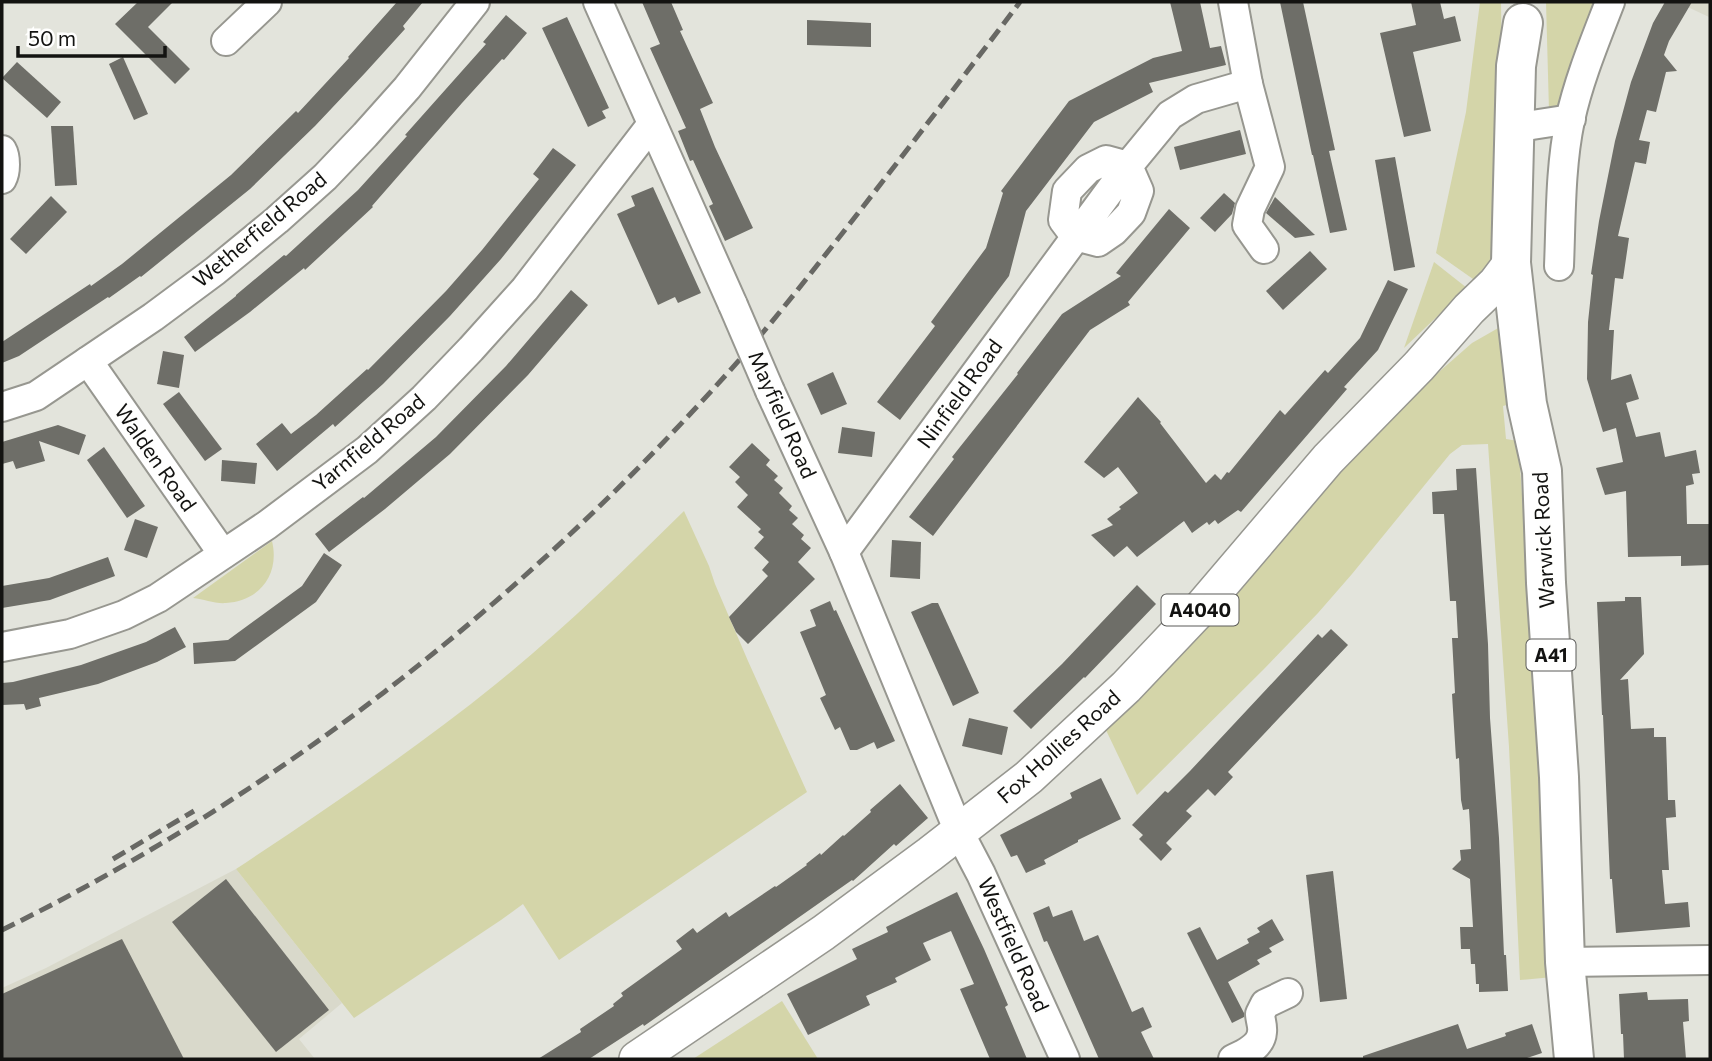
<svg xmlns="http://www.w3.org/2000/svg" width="1712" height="1061" viewBox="0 0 1712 1061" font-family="Commissioner,sans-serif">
  <rect width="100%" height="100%" fill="#e3e4dc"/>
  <g fill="#d9d9cb">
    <path d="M1677,2H1710V15L1709,17Z"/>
    <path d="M236,869L342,1003L299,1039L315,1059H2V988L46,968Z"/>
  </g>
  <g fill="#d4d5a9">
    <path d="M1480,2H1501L1504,230L1488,270L1479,280L1473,279L1436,253L1466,112Z"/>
    <path d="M1546,2H1595L1565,111H1549Z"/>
    <path d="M1434,262L1467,288L1404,348Z"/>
    <path d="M1500,327L1514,403L1503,406L1506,439L1518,441L1534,653L1553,977L1520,980L1509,747L1488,444L1462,445L1450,454L1352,574L1318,613L1263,670L1137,795L1105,728L1399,407L1472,343Z"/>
    <path d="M684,511L709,566L715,584L748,661L807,792L559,960L523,904L501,920L354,1018L236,869C325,810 413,751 496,684C563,630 623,571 684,511Z"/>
    <path d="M272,541C280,574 260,601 226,603C215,604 204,599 193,598Z"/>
    <path d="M782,1001L818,1059H693Z"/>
  </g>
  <g fill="#6e6e68">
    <path d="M138,2H173L148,27L190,69L175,84L115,24Z"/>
    <path d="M397,2H423L403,26L405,29L365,73L315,126L250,189L141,277L140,276L109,298L108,297L19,356L2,363V342L90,284L91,286L122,264L231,175L296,111L298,113L349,58L348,57Z"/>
    <path d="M642,2H671L683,30L680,31L713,103L700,109L715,147L753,228L725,241L709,206L713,204L693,160L690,161L678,131L686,128L650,48L660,44Z"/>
    <path d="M1170,2H1200L1210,48L1221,46L1226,65L1149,83L1153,92L1094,122L1026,211L1009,276L900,420L877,402L935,326L931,322L986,248L1003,193L1001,191L1069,101L1153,58L1182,51Z"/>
    <path d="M1280,2H1303L1335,150L1329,151L1347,230L1330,233L1313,155H1312Z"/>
    <path d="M1411,2H1440L1444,19L1455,16L1461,41L1413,52L1431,131L1404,137L1380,33L1416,25Z"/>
    <path d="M1665,2H1692L1669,41L1664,55L1677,71L1666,72L1656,112L1647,110L1639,140L1650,142L1646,164L1635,162L1618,236L1629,238L1623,279L1615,278L1609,330H1614L1611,380L1631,374L1639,399L1626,403L1636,437L1660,432L1665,457L1696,450L1700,473L1692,474L1694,484L1686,486L1687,524H1710V565L1681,566V556L1628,557L1626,491L1605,495L1596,468L1623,462L1616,428L1603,432L1587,379L1588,322L1593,275L1591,274L1599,221L1615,141L1631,82L1653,23Z"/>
    <path d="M506,15L527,33L504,60L502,59L462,103L372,206L373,207L305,270L304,268L250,312L195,352L184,337L236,296V295L284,255L286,256L358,190L407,136L405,135L486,44L483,42Z"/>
    <path d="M567,17L609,108L602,111L606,118L588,127L542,28Z"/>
    <path d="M807,20L871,23V47L807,45Z"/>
    <path d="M123,57L148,114L134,120L109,64Z"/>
    <path d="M17,62L61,102L47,118L2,78Z"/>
    <path d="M51,126H73L77,185L55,186Z"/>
    <path d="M1240,130L1246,154L1180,170L1174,147Z"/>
    <path d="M553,148L576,165L501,259L450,316L383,384L335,427L333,424L277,471L256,444L282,423L291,434L316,415L367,369L368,370L446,291L482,250L539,179L533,174Z"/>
    <path d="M1395,157L1415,267L1394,271L1375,160Z"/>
    <path d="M653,187L701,293L678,303L675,297L658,305L617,214L635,206L631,196Z"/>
    <path d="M1224,193L1235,203L1232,214L1215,232L1200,218Z"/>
    <path d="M51,196L67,212L26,254L10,239Z"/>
    <path d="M1275,197L1315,235L1295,238L1266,213Z"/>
    <path d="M1169,209L1190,228L1128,302L1130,305L1090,330L933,536L909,517L954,459L952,457L1018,374L1017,373L1062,314L1121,276L1116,273Z"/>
    <path d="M1310,251L1327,269L1283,310L1266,291Z"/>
    <path d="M1388,280L1408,289L1378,350L1344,387L1347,389L1241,512L1238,510L1218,524L1215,520L1209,525L1207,522L1192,533L1184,521L1137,557L1127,546L1114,557L1091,535L1113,525L1107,519L1121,509L1119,507L1138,493L1118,467L1104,478L1084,462L1138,397L1161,422L1160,423L1206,483L1215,474L1221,480L1227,472L1229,473L1280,410L1285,415L1325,370L1328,373L1360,338Z"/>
    <path d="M571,290L588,305L528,375L450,454L385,509L329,552L315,534L363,497L364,498L436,437L506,366Z"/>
    <path d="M163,351L184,355L179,388L157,384Z"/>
    <path d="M833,372L847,404L821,415L807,384Z"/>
    <path d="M179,392L222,449L205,461L163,404Z"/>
    <path d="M58,425L86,435L79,455L39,441L45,461L16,469L13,461L2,464V442Z"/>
    <path d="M842,427L875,432L872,457L838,453Z"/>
    <path d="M752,443L770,460L766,465L778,476L774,480L783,488L779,493L792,506L789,510L798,518L792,524L804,535L801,539L811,548L798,562L815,579L748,644L736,632L729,617L768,576L762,570L769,562L754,548L764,537L758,532L761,529L737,507L748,495L735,482L740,477L729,467Z"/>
    <path d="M104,447L145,506L127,518L87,460Z"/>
    <path d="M222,460L257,463L255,484L221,481Z"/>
    <path d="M1476,468L1488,644L1490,718L1499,838L1504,955H1506L1508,991L1479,992V984H1476L1475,964H1471L1470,949H1461L1460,927H1473L1470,879L1452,869L1461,860L1460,850L1471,849L1470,825L1469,809L1463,810L1461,800L1459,758L1456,759L1452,694L1455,693L1452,638H1458L1456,601H1450L1444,514H1433L1432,492L1457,490L1456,469Z"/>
    <path d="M135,519L158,527L147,558L124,550Z"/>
    <path d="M892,540L921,542L920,579L890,577Z"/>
    <path d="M324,553L342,565L316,602L235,661L194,664L193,643L228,640L302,586Z"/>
    <path d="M108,557L115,576L50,600L2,608V586L49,578Z"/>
    <path d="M1137,585L1156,604L1085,678L1084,677L1031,729L1013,711L1062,664Z"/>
    <path d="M1625,597H1641L1644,654L1620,680L1628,679L1631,729L1654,728V737H1666L1668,800H1675L1676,817L1666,818L1669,870H1662L1665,904L1688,902L1690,927L1616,933L1612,879H1610L1603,715H1602L1597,602L1625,601Z"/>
    <path d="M830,601L834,611L836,610L895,741L877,749L874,742L857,750H850L840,727L835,730L820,698L826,695L800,632L816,626L810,610Z"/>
    <path d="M932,603H938L979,693L953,706L911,612Z"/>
    <path d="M175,627L186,647L157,662L98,684L39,698L41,706L26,710L24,704L2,705V683L13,682L81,665L146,642Z"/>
    <path d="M1331,629L1348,645L1228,772L1233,777L1215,796L1208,789L1186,811L1192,816L1166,843L1172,849L1161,861L1139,839L1143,835L1132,825L1165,791L1168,793L1190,771L1318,634L1322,638Z"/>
    <path d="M969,718L1008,727L1002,755L962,746Z"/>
    <path d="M1101,778L1121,819L1078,840V842L1044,860L1046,864L1026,873L1017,855L1011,857L1000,835L1072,798L1070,793Z"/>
    <path d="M900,784L928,818L896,846L894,844L853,881L852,880L644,1026L643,1024L589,1059H538L581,1032L580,1029L614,1006L613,1004L623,996L621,993L682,949L676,941L693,928L697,933L726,912L729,917L775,886L776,887L807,865L806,864L820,853L821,855L843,835L844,836L871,812L870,810Z"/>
    <path d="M1333,871L1347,999L1320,1002L1306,875Z"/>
    <path d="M226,879L329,1010L276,1052L172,922Z"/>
    <path d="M957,892L984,949L1008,1005L1005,1007L1027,1059H990L960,989L974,984L951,931L923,943L931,960L895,978L897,982L866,996L870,1005L808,1035L787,994L857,959L852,949L888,932L886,927Z"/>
    <path d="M1049,906L1053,917L1072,910L1084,941L1098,935L1132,1012L1143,1007L1152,1027L1141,1032L1154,1059H1099L1047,941L1044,942L1033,913Z"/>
    <path d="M1272,919L1284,940L1269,948L1272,952L1257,960L1260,964L1228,982L1244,1013V1017L1232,1023L1187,933L1200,927L1217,960L1249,943L1247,939L1260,932L1257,928Z"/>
    <path d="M122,939L184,1059H2V994Z"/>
    <path d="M1647,992L1648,1000L1688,999L1689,1021L1683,1022L1686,1059H1624L1623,1034H1621L1619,994Z"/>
    <path d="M1458,1024L1467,1049L1506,1036L1505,1033L1532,1024L1542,1053L1524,1059H1363V1056Z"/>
  </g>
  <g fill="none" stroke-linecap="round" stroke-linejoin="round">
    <g stroke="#979790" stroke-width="32">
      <g id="minor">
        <path d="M598,2L733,305"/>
        <path d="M1233,2L1248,84"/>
        <path d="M226,41L267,2"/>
        <path d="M1532,125L1571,119"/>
        <path d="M2,150C6,157 6,172 2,179"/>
        <path d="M1559,266C1561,218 1560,168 1570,120C1579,79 1595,41 1610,2"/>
        <path d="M88,361L223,554"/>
        <path d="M770,391L844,552L959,832L981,874L1065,1059"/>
        <path d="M2,407L36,396L153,317L215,271L277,220L325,177L365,135L407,88L475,2"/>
        <path d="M844,552L1128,166L1139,191L1131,213L1114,231L1098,242L1075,236L1063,220L1067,191L1088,169L1106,160L1128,166L1170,115L1196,99L1248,84L1270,167L1250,209L1247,225L1264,249"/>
        <path d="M2,647L70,634L124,615L158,598L267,525L367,450L424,398L471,349L525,289L652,124"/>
        <path d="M1565,962L1710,960"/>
        <path d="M1233,1059C1244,1054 1261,1047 1262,1032C1263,1026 1260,1019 1260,1014L1265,1004L1288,993"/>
      </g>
    </g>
    <g stroke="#979790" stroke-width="38">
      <path id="major" d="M637,1059L823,933L930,854L1029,777L1126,687L1201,608L1328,459L1419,366L1469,309L1496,283L1511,263"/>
    </g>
    <g stroke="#979790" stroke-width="42">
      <path id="highway" d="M1523,23L1516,66L1511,263L1527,404L1542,471L1546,583L1559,777L1565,962L1574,1059"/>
    </g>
    <use href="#minor" stroke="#fff" stroke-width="28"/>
    <use href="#major" stroke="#fff" stroke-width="35"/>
    <use href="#highway" stroke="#fff" stroke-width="38"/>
    <g stroke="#686864" stroke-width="5" stroke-dasharray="14 7" stroke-linecap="butt">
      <path d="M113,859L194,811"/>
      <path d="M2,930C277,795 521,603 725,376C766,331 803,283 841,235C901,158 961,80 1020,2"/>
    </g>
    <g stroke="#979790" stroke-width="32" stroke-linecap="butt">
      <path id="minor-bridge" d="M733,305L770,391"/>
    </g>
    <use href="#minor-bridge" stroke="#fff" stroke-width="28"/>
  </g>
  <g text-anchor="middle" stroke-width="5" stroke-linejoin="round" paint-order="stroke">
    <g fill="#fffffe" stroke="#5a5a58" stroke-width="2">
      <rect x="1161.5" y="594.5" width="77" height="31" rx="5"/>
      <rect x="1526.5" y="639.5" width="49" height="31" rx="5"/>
    </g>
    <g font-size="19" font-weight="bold" fill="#131311">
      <text x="1200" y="617">A4040</text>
      <text x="1551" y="662">A41</text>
    </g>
    <g font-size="21" fill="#131311" stroke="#fffffe">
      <text transform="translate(260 230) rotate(-40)" y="7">Wetherfield Road</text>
      <text transform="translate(960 394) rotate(-54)" y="7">Ninfield Road</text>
      <text transform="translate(782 415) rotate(66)" y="7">Mayfield Road</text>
      <text transform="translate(369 443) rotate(-40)" y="7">Yarnfield Road</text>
      <text transform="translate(155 458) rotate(55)" y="7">Walden Road</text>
      <text transform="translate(1544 540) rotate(-93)" y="7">Warwick Road</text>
      <text transform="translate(1059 747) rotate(-42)" y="7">Fox Hollies Road</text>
      <text transform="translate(1013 945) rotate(66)" y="7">Westfield Road</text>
    </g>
  </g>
  <rect width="1712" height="1061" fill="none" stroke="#131311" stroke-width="7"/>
  <path d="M18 46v10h147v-10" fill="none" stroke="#131311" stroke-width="3.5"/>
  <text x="28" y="46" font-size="21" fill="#131311" stroke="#fffffe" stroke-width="5" paint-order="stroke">50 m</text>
</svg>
